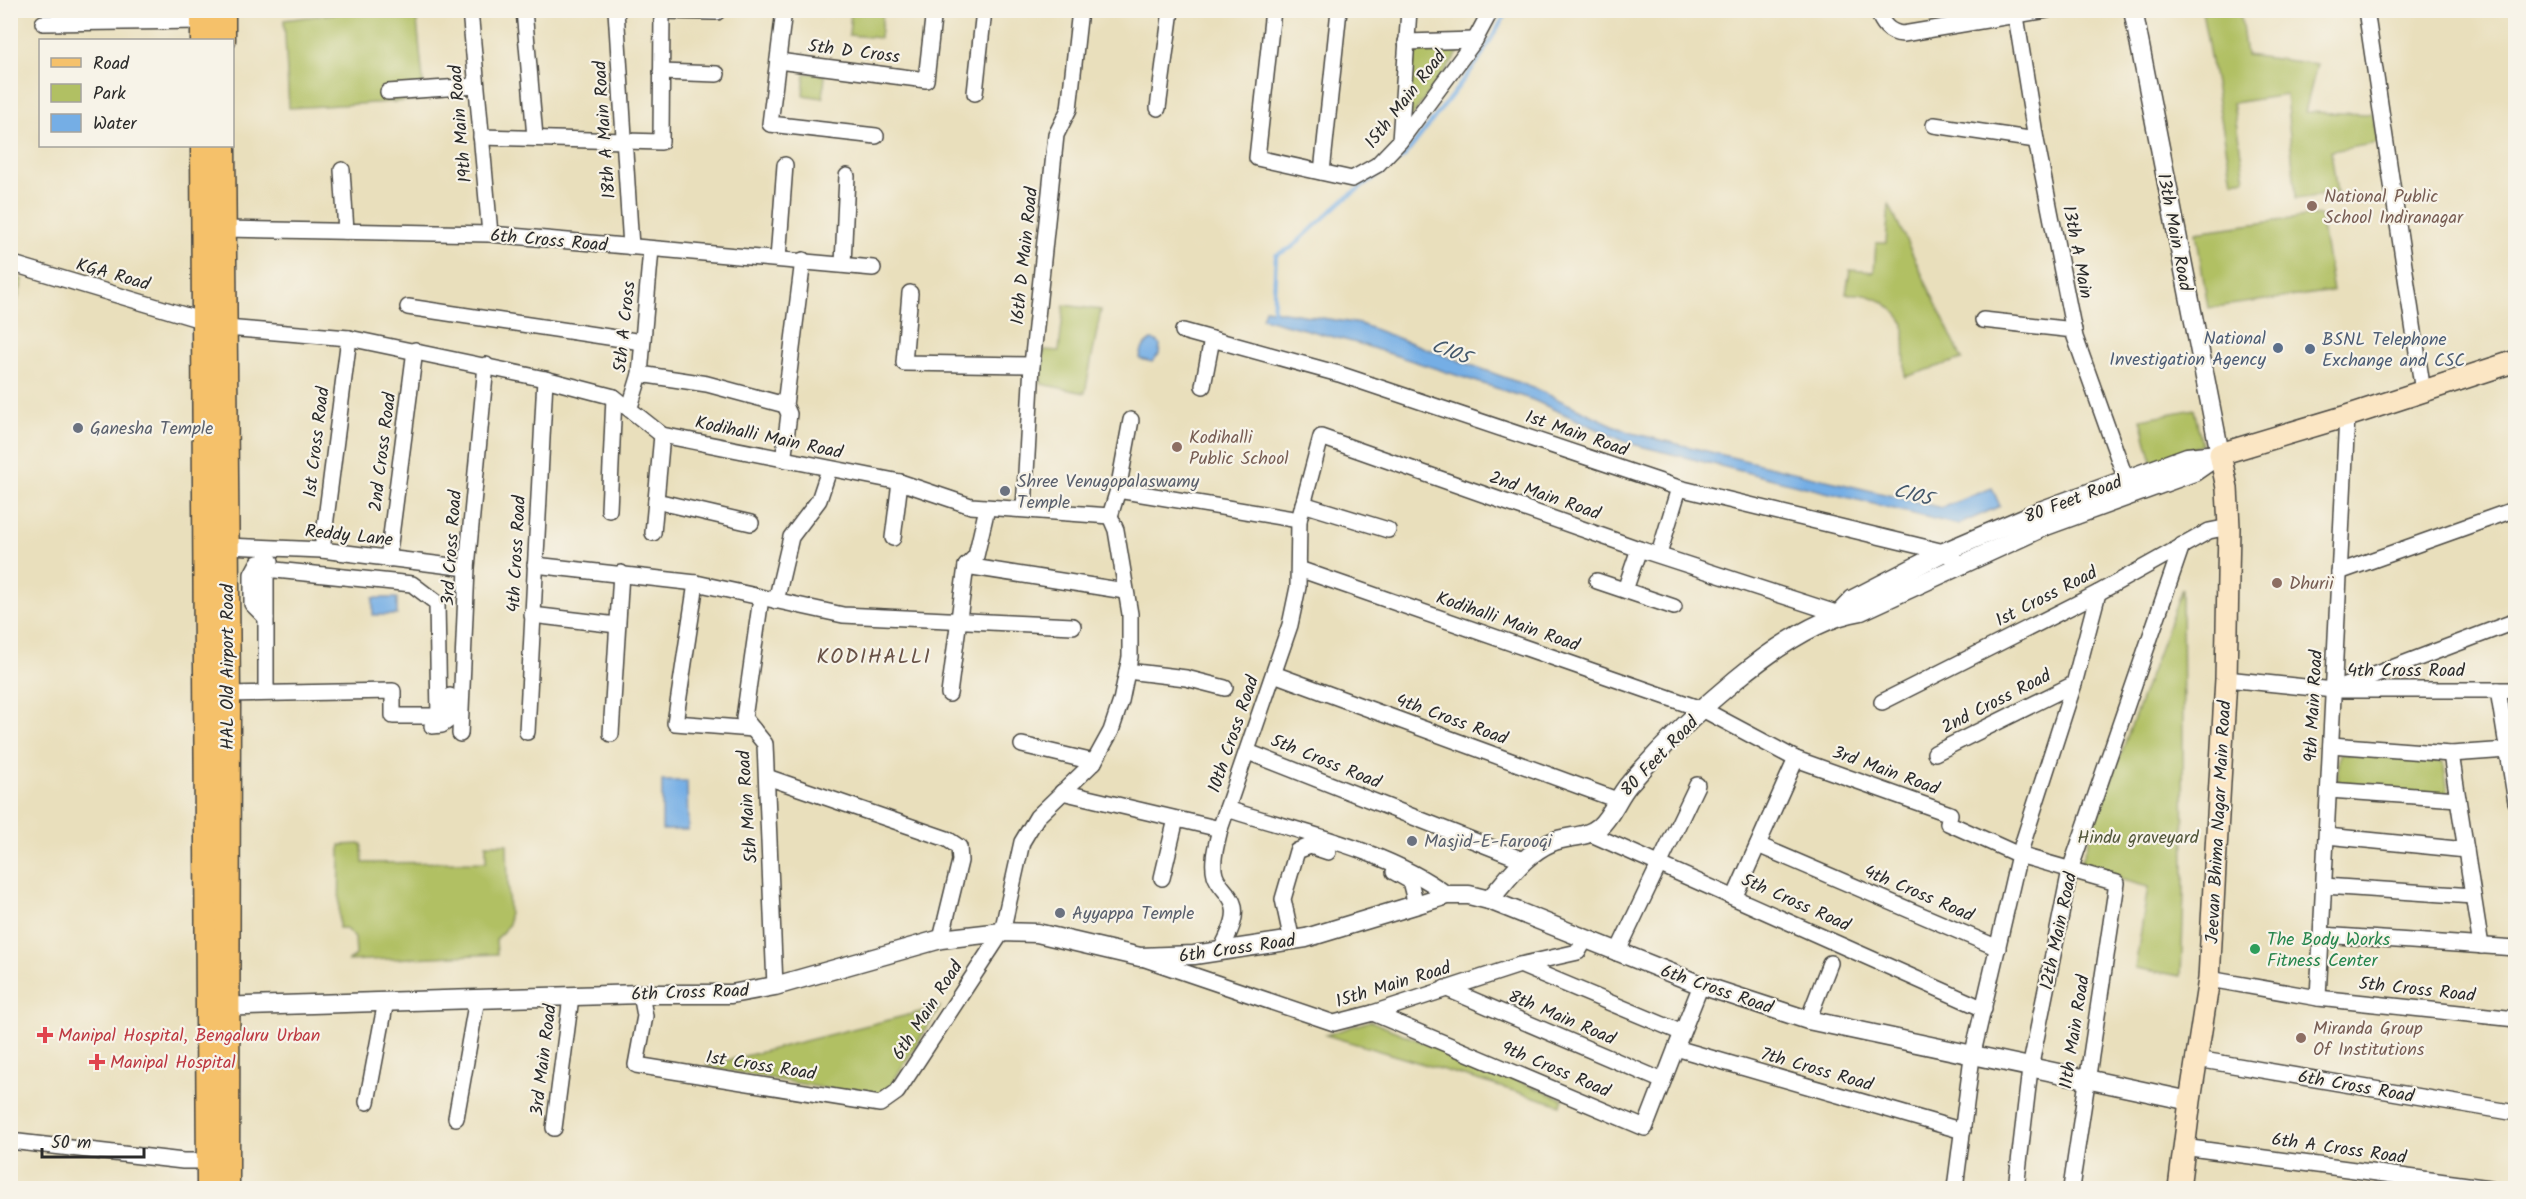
<svg xmlns="http://www.w3.org/2000/svg" width="2526" height="1199" viewBox="0 0 2526 1199" font-family="Kalam,sans-serif">
  <rect width="100%" height="100%" fill="#f7f3e8"/>
  <filter id="ink" filterUnits="userSpaceOnUse"><feTurbulence type="fractalNoise" baseFrequency=".0167" numOctaves="2"/><feDisplacementMap in="SourceGraphic" scale="12" xChannelSelector="R" yChannelSelector="G"/><feConvolveMatrix kernelMatrix="1 2 1 2 8 2 1 2 1" color-interpolation-filters="sRGB"/></filter>
  <filter id="wash" filterUnits="userSpaceOnUse"><feTurbulence type="fractalNoise" baseFrequency=".008" numOctaves="4" result="noise"/><feDisplacementMap in="SourceGraphic" scale="24" xChannelSelector="R" yChannelSelector="G"/><feGaussianBlur stdDeviation="1.35" result="paint"/><feColorMatrix in="noise" values="0 0 0 0 0 0 0 0 0 0 0 0 0 0 0 0 0 1.4 0 .05"/><feComposite in="paint" operator="in"/></filter>
  <g filter="url(#wash)">
    <rect width="100%" height="100%" fill="#e9dfbc"/>
    <g fill="#b1c063" stroke="#6e7647" stroke-width="1.5">
      <path d="M356,11H416L425,100L289,108L284,20Z"/>
      <path d="M851,11H883L880,38L849,35Z"/>
      <path d="M2202,11H2240L2246,55L2317,64L2305,112L2372,114L2378,143L2331,151L2337,193L2296,199L2286,95L2233,103L2245,179L2232,181Z"/>
      <path d="M1464,45L1401,131L1408,47Z"/>
      <path d="M805,73L825,75L823,98L803,95Z"/>
      <path d="M1889,204L1962,359L1905,377L1904,324C1891,303 1871,292 1846,294L1850,270L1874,272L1876,243H1886Z"/>
      <path d="M2320,215L2333,291L2208,308L2196,232Z"/>
      <path d="M11,276L23,280L11,323L10,276Z"/>
      <path d="M1064,305L1101,310L1085,393L1041,384L1044,350L1059,351Z"/>
      <path d="M2194,409L2202,445L2152,462L2141,419Z"/>
      <path d="M2182,588L2184,894L2181,976L2135,968L2148,887L2079,868Z"/>
      <path d="M2340,753L2443,762L2449,796L2337,787Z"/>
      <path d="M362,844L363,863L486,862V844H507L509,924L496,940L497,954L349,961L356,954L355,938L345,928H339L340,845Z"/>
      <path d="M940,1007L891,1085L881,1095L866,1096L705,1066Z"/>
      <path d="M1370,1021L1563,1099L1561,1105L1326,1035Z"/>
    </g>
    <g fill="#75aee5" stroke="#506c88" stroke-width="1.5">
      <path d="M1265,309L1360,324L1536,389L1628,432L1942,508L1992,488L2000,506L1958,525L1628,443L1533,400L1360,344L1262,318Z"/>
      <path d="M1151,340L1157,341L1160,345L1159,354L1152,362L1140,359C1141,350 1143,345 1151,340Z"/>
      <rect x="373" y="598" width="24" height="17"/>
      <path d="M662,781H687L688,830H662Z"/>
    </g>
    <g fill="none" stroke-linecap="round" stroke-linejoin="round">
      <path stroke="#75aee5" stroke-width="4" d="M1273,315L1276,255L1291,248L1342,201L1405,156L1479,60L1508,10"/>
    </g>
  </g>
  <g filter="url(#ink)">
    <g fill="none" stroke-linecap="round" stroke-linejoin="round">
      <g stroke="#484641" stroke-width="18">
        <g id="minor">
          <path d="M470,10L490,234"/>
          <path d="M524,10L535,137"/>
          <path d="M616,10L631,247"/>
          <path d="M784,10L770,124L876,136"/>
          <path d="M1273,10L1257,158L1352,179L1377,165L1400,141L1475,40L1491,10"/>
          <path d="M1877,10C1882,23 1888,33 1903,34L2047,10"/>
          <path d="M2015,10L2036,140L2075,337L2130,491"/>
          <path d="M2366,10L2423,392"/>
          <path d="M662,11L717,12"/>
          <path d="M43,23L203,21"/>
          <path d="M1406,42L1475,40"/>
          <path d="M778,61L926,80L934,10"/>
          <path d="M661,72L717,74"/>
          <path d="M388,92L476,86"/>
          <path d="M975,93L984,10"/>
          <path d="M1158,108L1171,10"/>
          <path d="M1934,125L2036,140"/>
          <path d="M481,137L661,142L662,10"/>
          <path d="M1400,141L1409,10"/>
          <path d="M342,170L346,231"/>
          <path d="M1322,172L1339,10"/>
          <path d="M224,229L490,234L873,268"/>
          <path d="M778,259L785,165"/>
          <path d="M10,263L194,318H205"/>
          <path d="M843,264L847,176"/>
          <path d="M910,293L904,363L1032,365"/>
          <path d="M408,307L642,342"/>
          <path d="M1983,320L2074,330"/>
          <path d="M226,328L349,338L545,379L614,397L662,435L900,482L971,506L1110,516L1118,490L1299,520"/>
          <path d="M1183,331L1339,374L1679,488L1944,552L1960,563"/>
          <path d="M640,374L707,384L785,405"/>
          <path d="M1203,386L1212,339"/>
          <path d="M630,407L640,374L651,249"/>
          <path d="M787,460L784,454L789,414L785,405L803,260"/>
          <path d="M1118,490L1131,420"/>
          <path d="M656,501L751,523"/>
          <path d="M1303,504L1388,530"/>
          <path d="M1024,509L1032,365L1056,135L1069,109L1080,10"/>
          <path d="M609,510L614,397"/>
          <path d="M653,533L662,435"/>
          <path d="M893,538L900,482"/>
          <path d="M226,546L322,550L467,568"/>
          <path d="M322,550L349,338"/>
          <path d="M1659,554L1679,488"/>
          <path d="M388,559L415,350"/>
          <path d="M535,565L696,583L843,615L1073,626"/>
          <path d="M966,566L1125,591"/>
          <path d="M1299,569L1704,710L1796,759L1950,814L1948,823L2019,855L2117,883L2071,1188"/>
          <path d="M2339,572L2516,509"/>
          <path d="M1597,581L1674,607"/>
          <path d="M696,583L675,723L753,729"/>
          <path d="M1625,590L1639,549"/>
          <path d="M761,598L744,718L765,744L775,986"/>
          <path d="M776,601L791,537L819,500L829,470"/>
          <path d="M532,615L617,625"/>
          <path d="M266,618L252,604V574L258,563L271,561"/>
          <path d="M1127,671L1186,678L1225,688"/>
          <path d="M1274,674L1617,800"/>
          <path d="M2226,679L2334,690H2516"/>
          <path d="M2342,687L2516,621"/>
          <path d="M2498,690L2516,802"/>
          <path d="M228,694L393,691V716H439L437,603L412,584L266,569V693"/>
          <path d="M949,694L966,566L976,556L987,508"/>
          <path d="M1882,702L2098,593L2209,531L2229,527"/>
          <path d="M432,726L442,725L449,720L450,696"/>
          <path d="M527,732L545,379"/>
          <path d="M460,734L467,568L486,365"/>
          <path d="M611,734L621,573"/>
          <path d="M1022,745L1094,762"/>
          <path d="M2331,745L2451,754L2508,750"/>
          <path d="M1248,752L1523,860"/>
          <path d="M1935,753L2074,684"/>
          <path d="M2451,754L2481,946"/>
          <path d="M767,777L947,839L959,847L960,861L941,939"/>
          <path d="M2329,790L2458,799"/>
          <path d="M1062,792L1220,829"/>
          <path d="M1227,809C1299,832 1388,850 1448,895"/>
          <path d="M1591,834L1984,1009"/>
          <path d="M2327,836L2466,850"/>
          <path d="M1758,845L1998,948"/>
          <path d="M1394,872L1410,881L1416,905"/>
          <path d="M1162,878L1176,819"/>
          <path d="M2324,886L2473,896"/>
          <path d="M1735,896L1796,759"/>
          <path d="M2322,935L2516,948"/>
          <path d="M1292,941L1283,899L1297,851L1310,846L1328,852"/>
          <path d="M1220,952C1227,937 1241,915 1231,899C1226,890 1218,885 1215,875C1211,861 1217,843 1220,829L1290,625L1298,587L1299,520L1321,437L1639,549L1839,614"/>
          <path d="M1617,953L1697,785"/>
          <path d="M1145,959L1334,1023L1373,1013L1520,965L1578,952L1585,940"/>
          <path d="M1520,965L1680,1032"/>
          <path d="M2209,979L2318,998L2516,1019"/>
          <path d="M1701,985L1676,1048L1963,1131"/>
          <path d="M1445,988L1663,1081"/>
          <path d="M641,994L645,1016L636,1065L880,1104L897,1092L1002,932L1022,842L1037,817L1094,762L1111,731L1121,701L1130,657V614L1116,530L1110,516"/>
          <path d="M2318,998L2347,416"/>
          <path d="M1373,1013L1645,1128L1676,1048"/>
          <path d="M1808,1020L1830,963"/>
          <path d="M2197,1059L2516,1113"/>
          <path d="M367,1102L386,1001"/>
          <path d="M456,1118L477,999"/>
          <path d="M554,1128L571,997"/>
          <path d="M10,1141L183,1161H209"/>
          <path d="M2183,1147L2490,1188"/>
          <path d="M1955,1188L1972,1057L2019,855L2074,684L2098,593"/>
          <path d="M2016,1188L2030,1069L2070,870L2182,545"/>
        </g>
      </g>
      <g stroke="#484641" stroke-width="21">
        <g id="tertiary">
          <path d="M2133,10L2220,454"/>
          <path d="M2515,10L2516,13"/>
          <path d="M1839,614L1853,599L1944,552L2040,511L2187,457L2218,454"/>
          <path d="M1489,900C1508,879 1525,853 1552,842C1568,835 1585,839 1599,827C1612,816 1618,796 1630,783C1680,726 1785,622 1861,611L2046,526L2194,472L2220,454"/>
          <path d="M216,1007L641,994H731L775,986L941,939L1002,932L1037,933L1140,957L1194,955L1306,938L1448,895H1469L1489,900L1701,985L1808,1020L2190,1101"/>
        </g>
      </g>
      <g stroke="#484641" stroke-width="24">
        <path id="secondary" d="M2179,1188L2190,1101L2209,979L2215,867L2226,679L2229,527L2227,488L2220,454L2347,416L2516,361"/>
      </g>
      <g stroke="#484641" stroke-width="27">
        <g id="primary">
          <path d="M203,10V40"/>
          <path d="M223,10V40"/>
          <path d="M203,146L209,1188"/>
          <path d="M223,146L228,694L227,1188"/>
        </g>
      </g>
      <use href="#minor" stroke="#fff" stroke-width="15"/>
      <use href="#tertiary" stroke="#fff" stroke-width="18"/>
      <use href="#secondary" stroke="#fbe6c4" stroke-width="21"/>
      <use href="#primary" stroke="#f5c16b" stroke-width="24"/>
    </g>
  </g>
  <g fill="#8d6e63" stroke="#f7f3e8" stroke-width="2">
    <circle cx="2312" cy="206" r="6"/>
    <circle cx="1177" cy="447" r="6"/>
    <circle cx="2277" cy="583" r="6"/>
    <circle cx="2301" cy="1038" r="6"/>
  </g>
  <g fill="#5c6f8a" stroke="#f7f3e8" stroke-width="2">
    <circle cx="2278" cy="348" r="6"/>
    <circle cx="2310" cy="349" r="6"/>
  </g>
  <g fill="#6b7280" stroke="#f7f3e8" stroke-width="2">
    <circle cx="78" cy="428" r="6"/>
    <circle cx="1005" cy="491" r="6"/>
    <circle cx="1412" cy="841" r="6"/>
    <circle cx="1060" cy="913" r="6"/>
  </g>
  <circle fill="#2e9e5b" stroke="#f7f3e8" stroke-width="2" cx="2255" cy="949" r="6"/>
  <g fill="#e0444e" stroke="#f7f3e8" stroke-width="2">
    <path d="M42 1026h6v6h6v6h-6v6h-6v-6h-6v-6h6z"/>
    <path d="M94 1053h6v6h6v6h-6v6h-6v-6h-6v-6h6z"/>
  </g>
  <g text-anchor="middle" stroke-width="4.5" stroke-linejoin="round" paint-order="stroke">
    <g font-size="18" fill="#2b2b2b" stroke="#f7f3e8">
      <text transform="translate(854 51) rotate(7)" y="6">5th D Cross</text>
      <text transform="translate(1405 99) rotate(-52)" y="6">15th Main Road</text>
      <text transform="translate(460 124) rotate(-95)" y="6">19th Main Road</text>
      <text transform="translate(604 130) rotate(-94)" y="6">18th A Main Road</text>
      <text transform="translate(2175 232) rotate(79)" y="6">13th Main Road</text>
      <text transform="translate(549 240) rotate(5)" y="6">6th Cross Road</text>
      <text transform="translate(2078 252) rotate(79)" y="6">13th A Main</text>
      <text transform="translate(1024 256) rotate(-84)" y="6">16th D Main Road</text>
      <text transform="translate(113 274) rotate(16)" y="6">KGA Road</text>
      <text transform="translate(624 327) rotate(-84)" y="6">5th A Cross</text>
      <text transform="translate(1577 433) rotate(19)" y="6">1st Main Road</text>
      <text transform="translate(769 437) rotate(12)" y="6">Kodihalli Main Road</text>
      <text transform="translate(316 442) rotate(-83)" y="6">1st Cross Road</text>
      <text transform="translate(382 452) rotate(-83)" y="6">2nd Cross Road</text>
      <text transform="translate(1545 495) rotate(19)" y="6">2nd Main Road</text>
      <text transform="translate(2073 499) rotate(-21)" y="6">80 Feet Road</text>
      <text transform="translate(349 535) rotate(6)" y="6">Reddy Lane</text>
      <text transform="translate(451 548) rotate(-86)" y="6">3rd Cross Road</text>
      <text transform="translate(516 554) rotate(-87)" y="6">4th Cross Road</text>
      <text transform="translate(2046 596) rotate(-27)" y="6">1st Cross Road</text>
      <text transform="translate(1508 621) rotate(19)" y="6">Kodihalli Main Road</text>
      <text transform="translate(227 667) rotate(-90)" y="6">HAL Old Airport Road</text>
      <text x="2406" y="676">4th Cross Road</text>
      <text transform="translate(1996 701) rotate(-27)" y="6">2nd Cross Road</text>
      <text transform="translate(2313 706) rotate(-87)" y="6">9th Main Road</text>
      <text transform="translate(1452 719) rotate(20)" y="6">4th Cross Road</text>
      <text transform="translate(1233 734) rotate(-71)" y="6">10th Cross Road</text>
      <text transform="translate(1659 756) rotate(-46)" y="6">80 Feet Road</text>
      <text transform="translate(1326 761) rotate(22)" y="6">5th Cross Road</text>
      <text transform="translate(1886 770) rotate(20)" y="6">3rd Main Road</text>
      <text transform="translate(747 807) rotate(-94)" y="6">5th Main Road</text>
      <text transform="translate(2218 822) rotate(-87)" y="6">Jeevan Bhima Nagar Main Road</text>
      <text transform="translate(1919 893) rotate(23)" y="6">4th Cross Road</text>
      <text transform="translate(1796 902) rotate(24)" y="6">5th Cross Road</text>
      <text transform="translate(2058 931) rotate(-78)" y="6">12th Main Road</text>
      <text transform="translate(1237 948) rotate(-8)" y="6">6th Cross Road</text>
      <text transform="translate(1393 984) rotate(-17)" y="6">15th Main Road</text>
      <text transform="translate(1717 989) rotate(19)" y="6">6th Cross Road</text>
      <text transform="translate(2417 989) rotate(6)" y="6">5th Cross Road</text>
      <text transform="translate(690 992) rotate(-2)" y="6">6th Cross Road</text>
      <text transform="translate(927 1010) rotate(-57)" y="6">6th Main Road</text>
      <text transform="translate(1562 1017) rotate(23)" y="6">8th Main Road</text>
      <text transform="translate(2074 1032) rotate(-81)" y="6">11th Main Road</text>
      <text transform="translate(543 1060) rotate(-83)" y="6">3rd Main Road</text>
      <text transform="translate(761 1065) rotate(9)" y="6">1st Cross Road</text>
      <text transform="translate(1556 1069) rotate(23)" y="6">9th Cross Road</text>
      <text transform="translate(1817 1069) rotate(16)" y="6">7th Cross Road</text>
      <text transform="translate(2356 1086) rotate(10)" y="6">6th Cross Road</text>
      <text transform="translate(2339 1148) rotate(8)" y="6">6th A Cross Road</text>
    </g>
    <g font-size="18" fill="#785e54" stroke="#f7f3e8" text-anchor="start">
      <text x="2324" y="202">National Public<tspan x="2324" dy="21">School Indiranagar</tspan></text>
      <text x="1189" y="443">Kodihalli<tspan x="1189" dy="21">Public School</tspan></text>
      <text x="2289" y="589">Dhurii</text>
      <text x="2313" y="1034">Miranda Group<tspan x="2313" dy="21">Of Institutions</tspan></text>
    </g>
    <g font-size="18" fill="#4e5e75" stroke="#f7f3e8" text-anchor="end">
      <text x="2266" y="344">National<tspan x="2266" dy="21">Investigation Agency</tspan></text>
      <text x="2322" y="345" text-anchor="start">BSNL Telephone<tspan x="2322" dy="21">Exchange and CSC</tspan></text>
    </g>
    <g font-size="18" fill="#5b616d" stroke="#f7f3e8" text-anchor="start">
      <text x="90" y="434">Ganesha Temple</text>
      <text x="1017" y="487">Shree Venugopalaswamy<tspan x="1017" dy="21">Temple</tspan></text>
      <text x="1424" y="847">Masjid-E-Farooqi</text>
      <text x="1072" y="919">Ayyappa Temple</text>
    </g>
    <g font-size="18" fill="#53583c" stroke="#f7f3e8">
      <text x="2138" y="843">Hindu graveyard</text>
    </g>
    <g font-size="18" fill="#27864d" stroke="#f7f3e8" text-anchor="start">
      <text x="2267" y="945">The Body Works<tspan x="2267" dy="21">Fitness Center</tspan></text>
    </g>
    <g font-size="18" fill="#be3a42" stroke="#f7f3e8" text-anchor="start">
      <text x="58" y="1041">Manipal Hospital, Bengaluru Urban</text>
      <text x="110" y="1068">Manipal Hospital</text>
    </g>
    <g font-size="20" font-style="italic" fill="#45596c" stroke="#f7f3e8">
      <text transform="translate(1451 351) rotate(21)" y="7">C105</text>
      <text transform="translate(1913 494) rotate(14)" y="7">C105</text>
    </g>
    <g font-size="21" letter-spacing="1.5" fill="#685247" stroke="#f7f3e8">
      <text x="874" y="663">KODIHALLI</text>
    </g>
  </g>
  <rect width="2526" height="1199" fill="none" stroke="#f7f3e8" stroke-width="36"/>
  <rect x="39" y="39" width="195" height="108" fill="#f7f3e8" stroke="#a5a39c" stroke-width="1.5"/>
  <rect x="51" y="58" width="30" height="9" fill="#f5c16b" stroke="#a5a39c" stroke-width="1.5"/>
  <text x="93" y="69" font-size="18" fill="#2b2b2b">Road</text>
  <rect x="51" y="84" width="30" height="18" fill="#b1c063" stroke="#a5a39c" stroke-width="1.5"/>
  <text x="93" y="99" font-size="18" fill="#2b2b2b">Park</text>
  <rect x="51" y="114" width="30" height="18" fill="#75aee5" stroke="#a5a39c" stroke-width="1.5"/>
  <text x="93" y="129" font-size="18" fill="#2b2b2b">Water</text>
  <path d="M42 1148v9h102v-9" fill="none" stroke="#2b2b2b" stroke-width="3"/>
  <text x="51" y="1148" font-size="18" fill="#2b2b2b" stroke="#f7f3e8" stroke-width="4.5" paint-order="stroke">50 m</text>
</svg>
